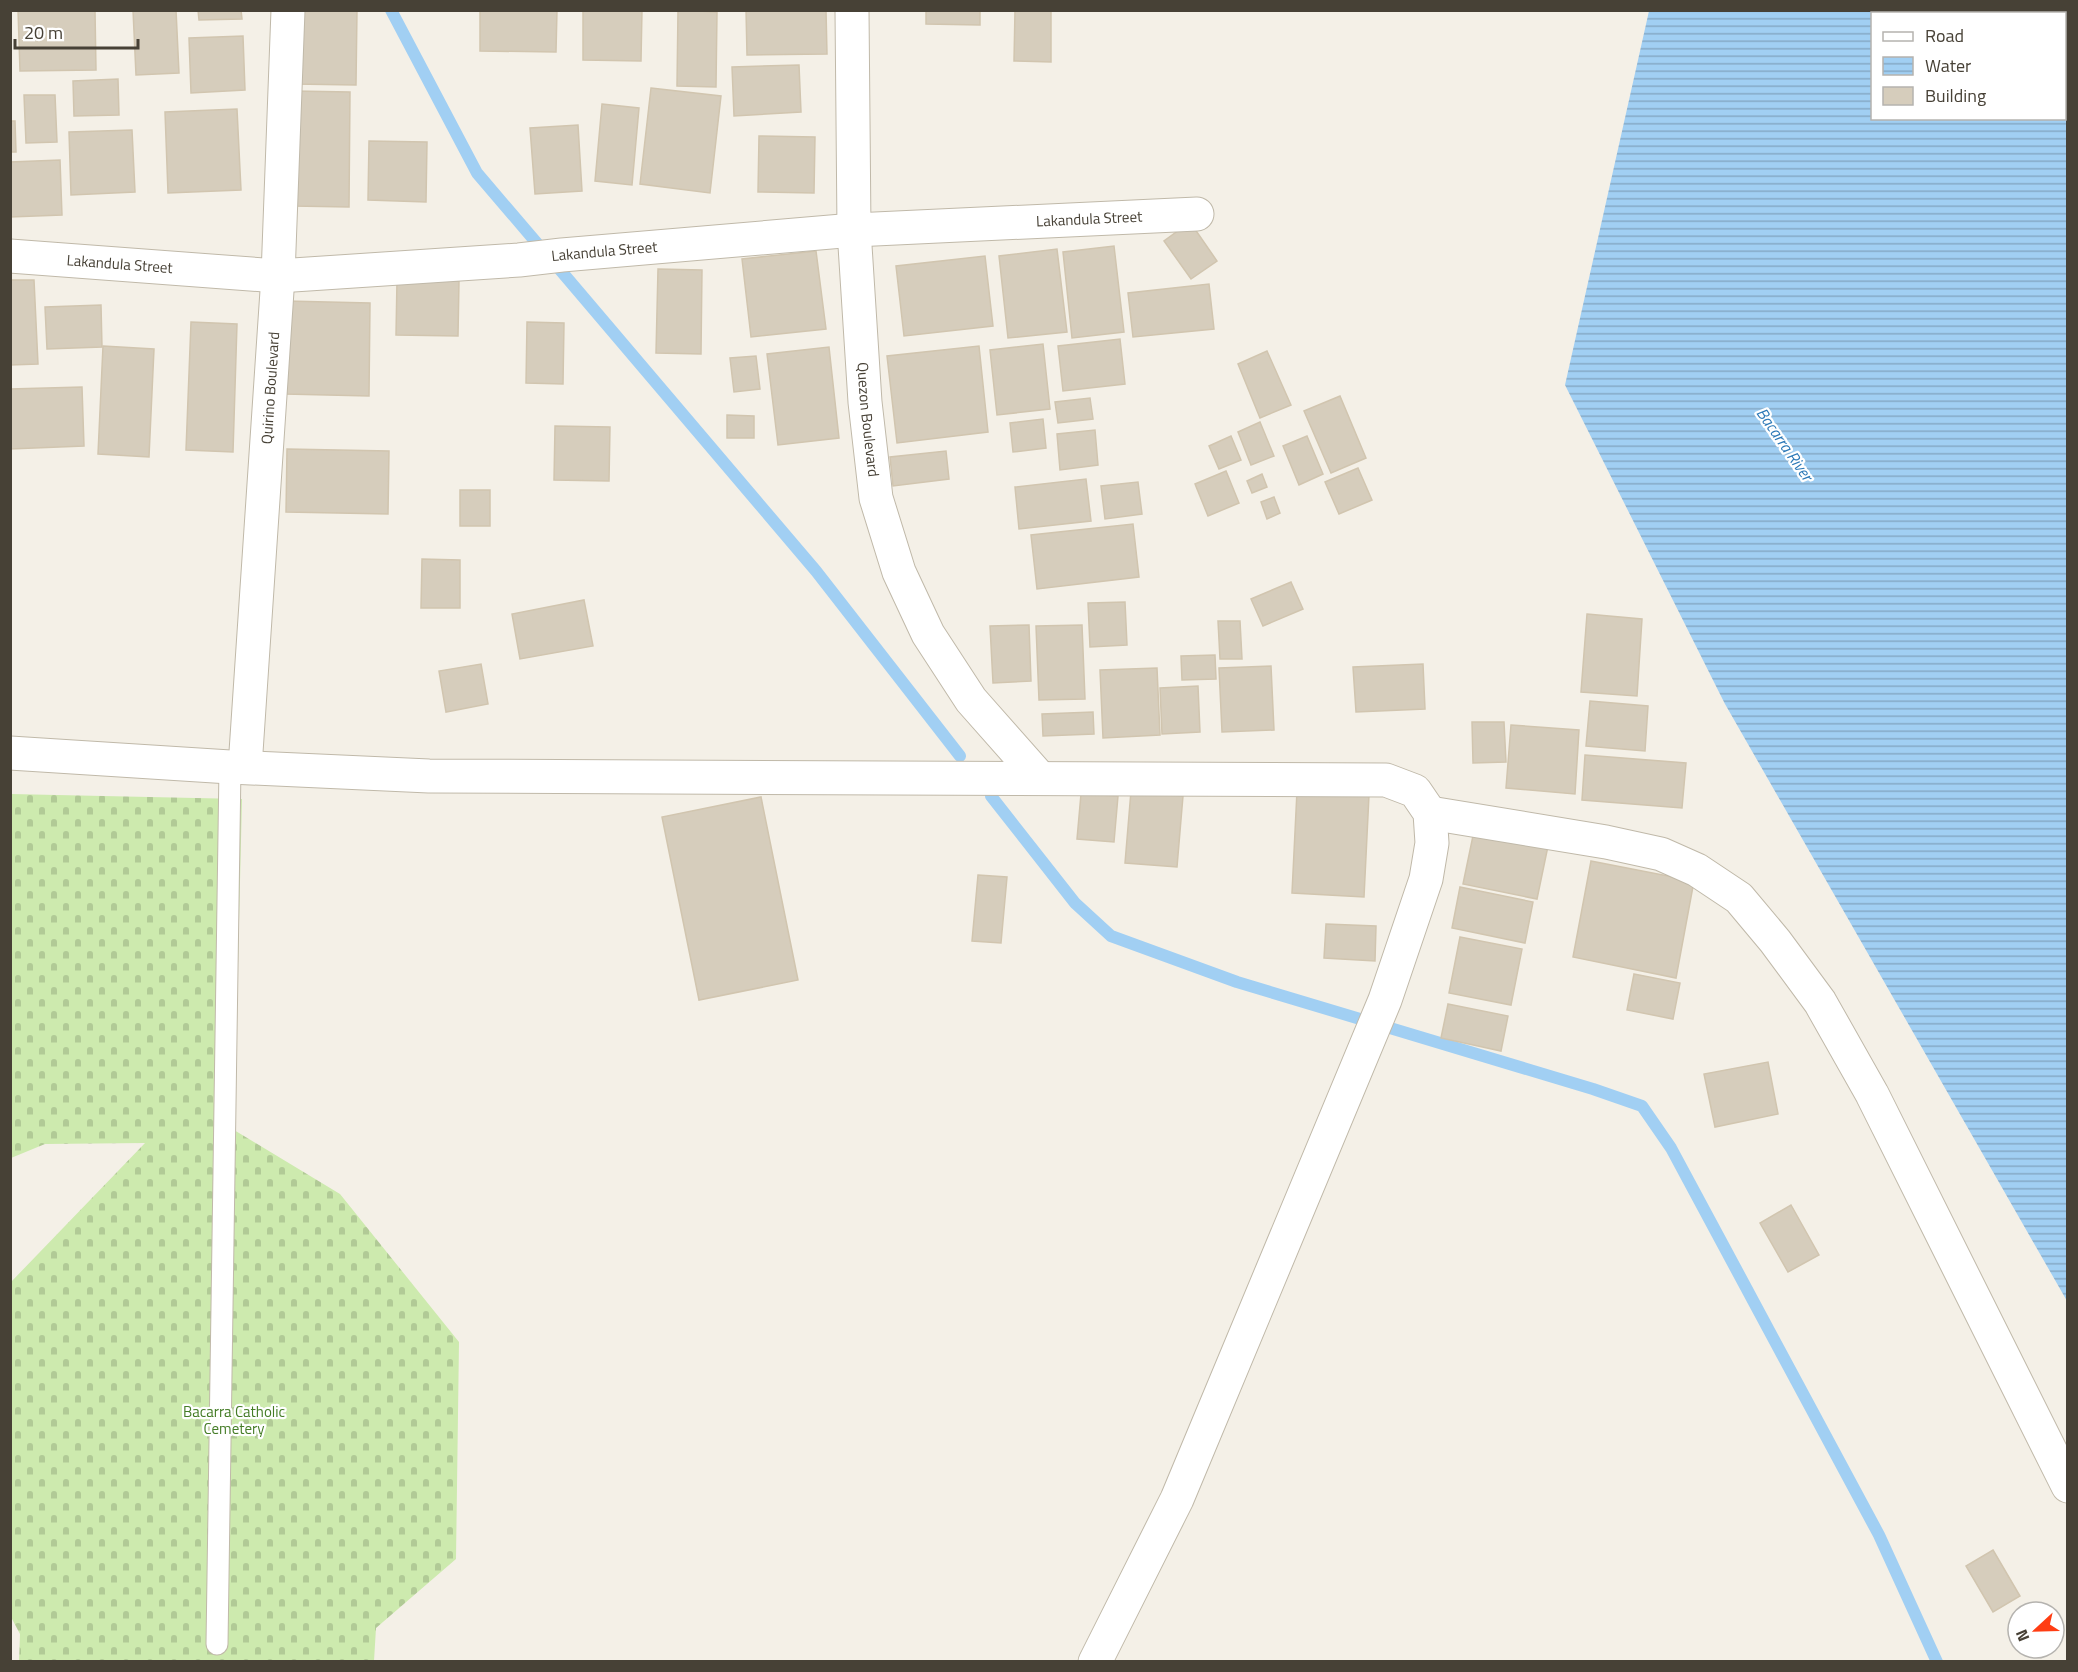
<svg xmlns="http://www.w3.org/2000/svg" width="2078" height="1672" viewBox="0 0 2078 1672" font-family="'Titillium Web',sans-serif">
  <defs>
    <pattern id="cemetery-stones" width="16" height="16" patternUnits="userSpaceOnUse" patternTransform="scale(1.5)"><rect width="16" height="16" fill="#cdeaae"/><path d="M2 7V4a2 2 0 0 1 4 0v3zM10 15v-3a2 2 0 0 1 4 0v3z" fill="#b1ca96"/></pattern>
    <pattern id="water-rules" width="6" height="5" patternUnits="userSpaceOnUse" patternTransform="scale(1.5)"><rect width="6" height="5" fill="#a1cff3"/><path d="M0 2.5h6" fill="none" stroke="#85aac6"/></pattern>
  </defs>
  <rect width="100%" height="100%" fill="#f4f0e7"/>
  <path fill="url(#cemetery-stones)" d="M11,794L242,799L234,1130L340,1194L459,1342L456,1559L376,1628L374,1661H19L20,1634L11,1617V1282L145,1143L45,1144L11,1158Z"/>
  <path fill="url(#water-rules)" fill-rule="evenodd" d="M1649,11H2067V1301L1725,704L1565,385ZM1872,14H2064V118H1872Z"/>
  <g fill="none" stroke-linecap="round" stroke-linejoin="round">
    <g stroke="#a1cff3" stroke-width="12">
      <path d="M391,10L477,173L541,248"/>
      <path d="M556,265L816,571L960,756"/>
      <path d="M991,796L1075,903L1111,936L1237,982L1593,1089L1642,1106L1671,1148L1879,1535L1937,1662"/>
    </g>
  </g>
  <g fill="#d6cdbc" stroke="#d1c5af" stroke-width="1.5">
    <path d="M18,10H95L96,70L20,71Z"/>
    <path d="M133,10H176L179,73L136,75Z"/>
    <path d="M198,10H241L242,19L199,20Z"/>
    <path d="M295,10H357L356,85L294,84Z"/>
    <path d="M480,10H557L556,52L480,51Z"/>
    <path d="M583,10H642L641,61L583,60Z"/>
    <path d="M678,10L717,12L716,87L677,86Z"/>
    <path d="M746,10H826L827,54L747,55Z"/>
    <path d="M926,10H980V25L926,24Z"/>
    <path d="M1015,10H1051V62L1014,61Z"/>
    <path d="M243,36L245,90L191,93L189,38Z"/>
    <path d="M799,65L801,112L734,116L732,67Z"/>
    <path d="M118,79L119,115L74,116L73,81Z"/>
    <path d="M651,88L721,96L710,193L640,184Z"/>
    <path d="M294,91L350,92L349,207L293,206Z"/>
    <path d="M24,95H55L57,142L26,143Z"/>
    <path d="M602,104L639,108L632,185L595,181Z"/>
    <path d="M237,109L241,190L168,193L165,112Z"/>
    <path d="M10,121H15L16,152H10Z"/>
    <path d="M578,125L582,191L535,194L530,128Z"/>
    <path d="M132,130L135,192L71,195L69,132Z"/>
    <path d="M759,136L815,137L814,193L758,192Z"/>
    <path d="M369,141L427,142L426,202L368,200Z"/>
    <path d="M60,160L62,215L10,217V162Z"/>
    <path d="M1190,222L1217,261L1191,279L1164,241Z"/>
    <path d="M1114,246L1124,332L1072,338L1063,252Z"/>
    <path d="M1057,249L1067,332L1008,338L999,256Z"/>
    <path d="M816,251L826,329L751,337L742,259Z"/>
    <path d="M985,256L993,326L904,336L896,266Z"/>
    <path d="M658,269L702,270L701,354L656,353Z"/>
    <path d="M10,280H34L38,364L10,365Z"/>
    <path d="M397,280L459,281L458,336L396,335Z"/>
    <path d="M1209,284L1214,329L1133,337L1128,293Z"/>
    <path d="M286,301L370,303L369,396L285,394Z"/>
    <path d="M101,305L102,347L47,349L45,307Z"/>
    <path d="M191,322L237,324L233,452L186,450Z"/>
    <path d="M527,322L564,323L563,384L526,383Z"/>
    <path d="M1120,339L1125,384L1063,391L1058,346Z"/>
    <path d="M1043,344L1050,409L997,415L990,350Z"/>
    <path d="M103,346L154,349L149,457L98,454Z"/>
    <path d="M979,346L988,432L897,443L887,356Z"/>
    <path d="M829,347L839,438L778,445L767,354Z"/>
    <path d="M1267,351L1291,405L1260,418L1238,364Z"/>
    <path d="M756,356L760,389L734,392L730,358Z"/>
    <path d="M82,387L84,446L10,449V389Z"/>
    <path d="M1340,396L1366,458L1331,473L1304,411Z"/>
    <path d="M1090,398L1093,419L1058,423L1055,402Z"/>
    <path d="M727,415L754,416V438H727Z"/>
    <path d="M1043,419L1046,448L1013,452L1010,423Z"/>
    <path d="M1260,422L1274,456L1251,465L1238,432Z"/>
    <path d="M555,426L610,427L609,481L554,480Z"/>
    <path d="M1095,430L1098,465L1060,470L1057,434Z"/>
    <path d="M1231,436L1241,460L1219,469L1209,446Z"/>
    <path d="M1307,436L1323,474L1299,485L1283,446Z"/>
    <path d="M287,449L389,451L388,514L286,512Z"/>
    <path d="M946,451L949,479L893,486L890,457Z"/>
    <path d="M1358,468L1372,500L1339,514L1325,482Z"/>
    <path d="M1226,471L1239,503L1208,516L1195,484Z"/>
    <path d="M1262,474L1267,487L1252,493L1247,481Z"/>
    <path d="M1086,479L1091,521L1019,529L1015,487Z"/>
    <path d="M1138,482L1142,514L1105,519L1101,486Z"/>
    <rect x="460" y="490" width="30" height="36"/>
    <path d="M1274,497L1280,513L1267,519L1261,502Z"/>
    <path d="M1133,524L1139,577L1037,589L1031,535Z"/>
    <path d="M422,559L460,560V608H421Z"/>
    <path d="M1291,582L1303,609L1263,626L1251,599Z"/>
    <path d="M584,600L593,646L520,659L512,614Z"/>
    <path d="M1125,602L1127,645L1090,647L1088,603Z"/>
    <path d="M1587,614L1642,619L1637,696L1581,692Z"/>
    <path d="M1218,621H1240L1242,659H1220Z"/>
    <path d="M1029,625L1031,681L993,683L990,626Z"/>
    <path d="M1082,625L1085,699L1039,700L1036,626Z"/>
    <path d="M1215,655L1216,679L1182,680L1181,656Z"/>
    <path d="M481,664L488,704L446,712L439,671Z"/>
    <path d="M1423,664L1425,709L1356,712L1353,667Z"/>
    <path d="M1271,666L1274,730L1222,732L1219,668Z"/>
    <path d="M1157,668L1160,735L1103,738L1100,670Z"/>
    <path d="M1198,686L1200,732L1162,734L1160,688Z"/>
    <path d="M1590,701L1648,706L1645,751L1586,746Z"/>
    <path d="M1093,712L1094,734L1043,736L1042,714Z"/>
    <path d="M1472,722H1504L1506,762L1473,763Z"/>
    <path d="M1511,725L1579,730L1575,794L1506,788Z"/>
    <path d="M1585,755L1686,763L1682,808L1582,800Z"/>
    <path d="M1131,791L1183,796L1177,867L1125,863Z"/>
    <path d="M1297,791L1369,795L1364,897L1292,893Z"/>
    <path d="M1081,794L1118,796L1114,842L1077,839Z"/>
    <path d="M761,797L798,980L699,1000L662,817Z"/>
    <path d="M1474,831L1548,846L1537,899L1463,884Z"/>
    <path d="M1591,861L1694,881L1676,978L1573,957Z"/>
    <path d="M978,875L1007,877L1001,943L972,941Z"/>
    <path d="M1460,887L1533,902L1525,943L1452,928Z"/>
    <path d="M1326,924L1376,926L1375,961L1324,958Z"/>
    <path d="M1460,937L1522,949L1511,1005L1449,993Z"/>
    <path d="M1634,974L1680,983L1673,1019L1627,1010Z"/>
    <path d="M1448,1004L1508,1016L1501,1051L1441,1038Z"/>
    <path d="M1768,1062L1778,1114L1715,1127L1704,1074Z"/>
    <path d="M1791,1205L1819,1255L1788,1272L1760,1223Z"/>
    <path d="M1993,1550L2020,1596L1993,1612L1966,1566Z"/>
  </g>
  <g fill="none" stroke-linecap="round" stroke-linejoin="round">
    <g stroke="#c0b9a9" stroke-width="23">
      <path id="service" d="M217,1644L230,767"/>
    </g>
    <g stroke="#c0b9a9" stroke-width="35">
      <g id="minor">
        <path id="s1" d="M10,256L278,276L519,260L562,255L854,230L1197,214"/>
        <path id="s2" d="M245,767L278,276L288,10"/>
        <path d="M1430,813L1606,842L1661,854L1697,870L1739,898L1775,941L1820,1002L1872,1094L2068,1486"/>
      </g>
    </g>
    <g stroke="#c0b9a9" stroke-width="35">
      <g id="tertiary">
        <path id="s3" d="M852,10L854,230L865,402L876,498L899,572L928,634L971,700L1040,778"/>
        <path d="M10,753L230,767L429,776L1386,780L1415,791L1430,813L1432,843L1426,879L1385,1000L1177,1499L1095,1662"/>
      </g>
    </g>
    <use href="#service" stroke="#fff" stroke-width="21"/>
    <use href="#minor" stroke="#fff" stroke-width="33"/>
    <use href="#tertiary" stroke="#fff" stroke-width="33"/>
  </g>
  <g text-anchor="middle" stroke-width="4.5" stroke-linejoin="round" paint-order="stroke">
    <g font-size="15" fill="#474136" stroke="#fff">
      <text dy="5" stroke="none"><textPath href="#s1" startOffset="1082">Lakandula Street</textPath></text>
      <text dy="5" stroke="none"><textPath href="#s1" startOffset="596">Lakandula Street</textPath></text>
      <text dy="5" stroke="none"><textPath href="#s1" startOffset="110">Lakandula Street</textPath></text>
      <text dy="5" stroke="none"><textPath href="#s2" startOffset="380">Quirino Boulevard</textPath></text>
      <text dy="5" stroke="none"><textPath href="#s3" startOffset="410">Quezon Boulevard</textPath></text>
    </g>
    <g font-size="15" fill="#447c26" stroke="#fff">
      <text x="234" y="1417">Bacarra Catholic<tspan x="234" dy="17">Cemetery</tspan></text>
    </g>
    <g font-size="16" font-style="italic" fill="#2b78b7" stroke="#fff">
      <text transform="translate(1785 444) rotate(55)" y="6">Bacarra River</text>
    </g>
  </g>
  <rect width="2078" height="1672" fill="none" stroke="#474136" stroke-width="24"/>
  <rect x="1871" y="12" width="195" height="108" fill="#ffffff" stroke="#b5b3af" stroke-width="1.5"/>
  <rect x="1883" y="32" width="30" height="9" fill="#ffffff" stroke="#b5b3af" stroke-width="1.5"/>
  <text x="1925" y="42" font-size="18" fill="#474136">Road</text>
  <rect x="1883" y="57" width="30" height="18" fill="url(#water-rules)" stroke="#b5b3af" stroke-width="1.5"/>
  <text x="1925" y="72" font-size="18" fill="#474136">Water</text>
  <rect x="1883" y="87" width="30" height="18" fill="#d6cdbc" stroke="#b5b3af" stroke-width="1.5"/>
  <text x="1925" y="102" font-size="18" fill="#474136">Building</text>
  <g transform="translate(2036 1630) rotate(248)"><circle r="28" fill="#ffffff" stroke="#b5b3af" stroke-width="1.5"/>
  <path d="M0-4.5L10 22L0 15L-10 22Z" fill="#ff3d13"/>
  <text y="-9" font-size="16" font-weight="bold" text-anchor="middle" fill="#474136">N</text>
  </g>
  <path d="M15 39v9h123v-9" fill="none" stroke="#474136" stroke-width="3"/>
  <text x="24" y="39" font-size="18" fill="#474136" stroke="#ffffff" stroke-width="4.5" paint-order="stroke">20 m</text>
</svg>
